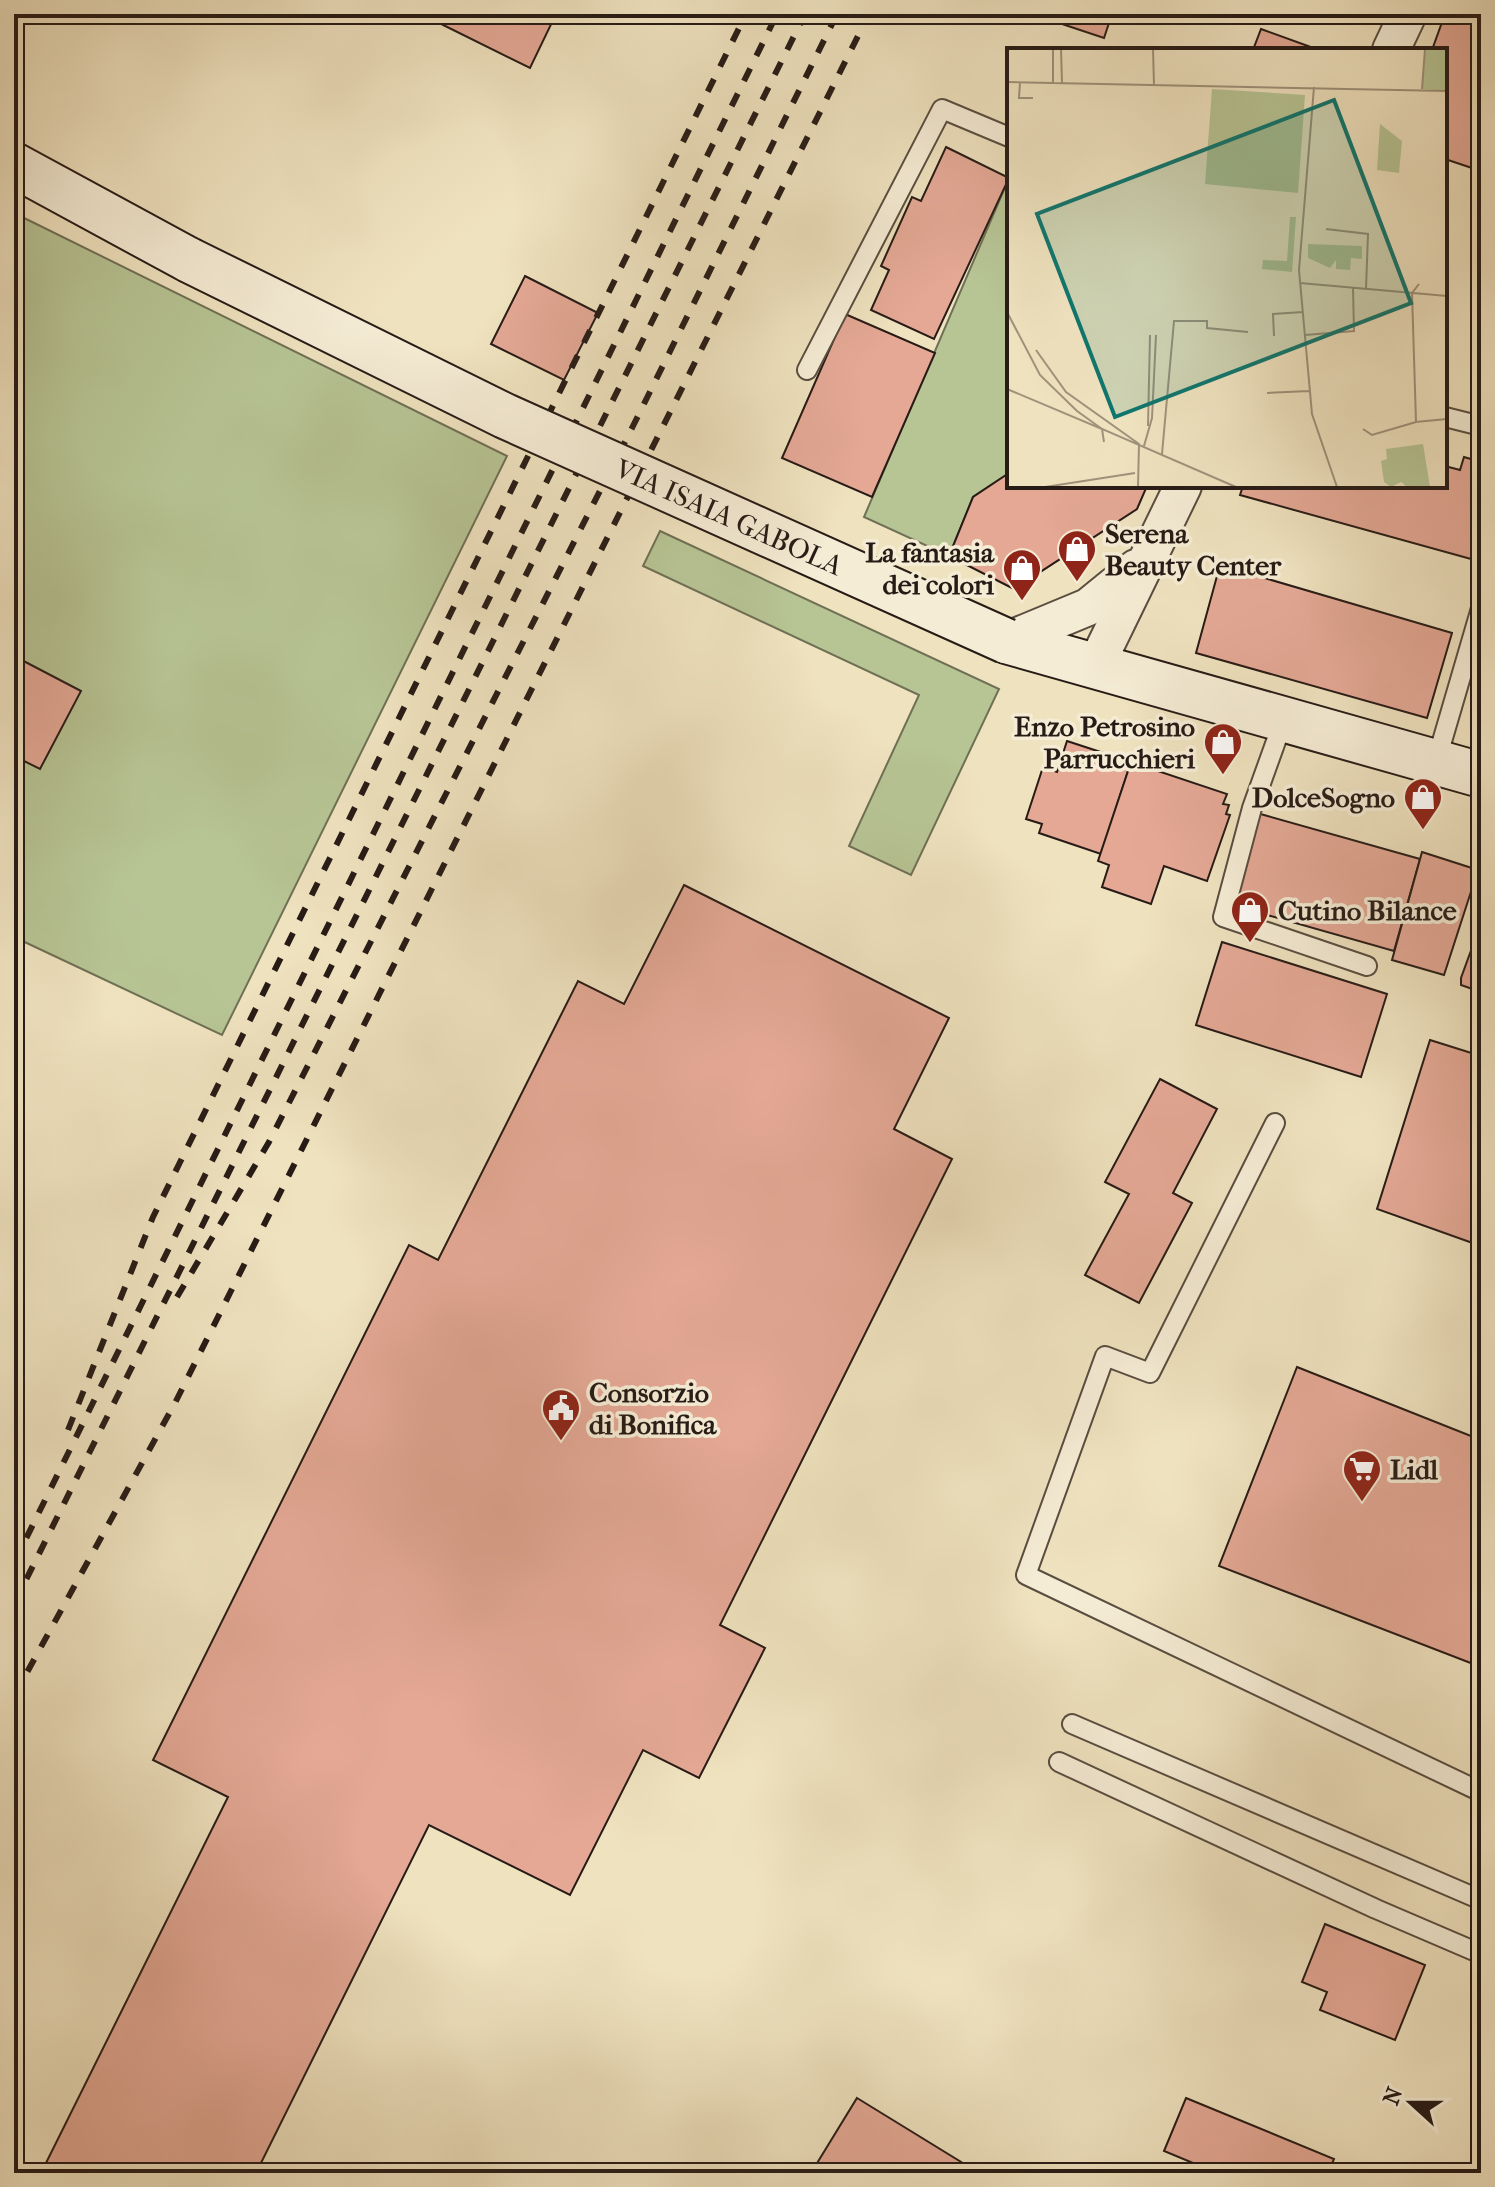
<svg xmlns="http://www.w3.org/2000/svg" width="1495" height="2187" viewBox="0 0 1495 2187" font-family="'IM FELL French Canon',serif">
  <rect width="100%" height="100%" fill="#efe2bf"/>
  <filter id="stains"><feTurbulence type="fractalNoise" baseFrequency=".0025" numOctaves="4"/><feColorMatrix values="0 0 0 0 .2 0 0 0 0 .09 0 0 0 0 .02 0 0 0 .5 -.17"/></filter>
  <radialGradient id="worn" r=".72"><stop offset=".6" stop-color="#630" stop-opacity="0"/><stop offset="1" stop-color="#630" stop-opacity=".3"/></radialGradient>
  <g fill="#b7c494" stroke="#6f7055" stroke-width="2">
    <path d="M1009,178V473L973,497L949,556L864,517Z"/>
    <path d="M14,213L507,456L222,1035L14,937Z"/>
    <path d="M660,531L999,689L911,875L849,846L919,695L643,566Z"/>
  </g>
  <g fill="#e4a895" stroke="#271b16" stroke-width="2">
    <path d="M421,14H556L530,68Z"/>
    <path d="M1032,14H1112L1104,38Z"/>
    <path d="M1445,14H1467L1481,19V171L1445,159V50H1432Z"/>
    <path d="M1261,29L1319,50H1253Z"/>
    <path d="M946,147L1009,178L934,339L871,310L889,270L881,266L912,197L921,201Z"/>
    <path d="M525,276L598,313L564,380L491,344Z"/>
    <path d="M845,314L935,353L872,497L782,458Z"/>
    <path d="M1464,457L1481,462V523L1471,559L1240,495L1243,486H1445V466L1460,470Z"/>
    <path d="M1009,473V486H1147L1137,509L1014,589L949,556L973,497Z"/>
    <path d="M1220,565L1452,633L1427,718L1196,653Z"/>
    <path d="M14,656L81,691L40,769L14,756Z"/>
    <path d="M1067,741L1131,762L1101,854L1039,833L1042,824L1026,819L1043,767L1057,772Z"/>
    <path d="M1131,762L1227,794L1223,804L1229,805L1226,814L1230,815L1207,881L1164,866L1151,904L1102,887L1109,865L1098,861Z"/>
    <path d="M1257,813L1420,859L1394,951L1232,905Z"/>
    <path d="M1422,852L1478,870L1444,975L1392,960Z"/>
    <path d="M684,885L949,1018L894,1129L952,1159L720,1625L765,1648L699,1778L643,1750L570,1895L429,1825L256,2173H41L228,1797L153,1760L409,1245L438,1260L578,981L624,1004Z"/>
    <path d="M1481,923V992L1461,985V978Z"/>
    <path d="M1222,942L1387,994L1361,1077L1196,1025Z"/>
    <path d="M1430,1040L1481,1056V1246L1377,1209Z"/>
    <path d="M1160,1079L1217,1109L1173,1193L1192,1203L1139,1303L1085,1275L1129,1194L1105,1182Z"/>
    <path d="M1297,1367L1481,1440V1667L1219,1566Z"/>
    <path d="M1325,1924L1425,1965L1395,2040L1320,2010L1327,1992L1302,1982Z"/>
    <path d="M857,2098L979,2173H811Z"/>
    <path d="M1186,2098L1334,2159L1328,2173H1217L1164,2151Z"/>
  </g>
  <g fill="none" stroke-linecap="round" stroke-linejoin="round">
    <g stroke="#594d40" stroke-width="22">
      <g id="lane">
        <path d="M807,370L942,109L1009,137"/>
        <path d="M1445,417L1481,426"/>
        <path d="M1284,719L1252,808L1223,917L1367,966"/>
        <path d="M1436,762L1481,608"/>
        <path d="M1275,1123L1150,1373L1105,1356L1026,1575L1481,1792"/>
        <path d="M1072,1724L1481,1900"/>
        <path d="M1059,1762L1376,1909L1481,1954"/>
      </g>
    </g>
    <g stroke="#594d40" stroke-width="40">
      <g id="street">
        <path d="M1391,50L1408,14"/>
        <path d="M1006,641L1088,607L1136,568"/>
        <path d="M1096,665L1183,486"/>
      </g>
    </g>
    <g stroke="#271b16" stroke-width="48">
      <g id="secondary">
        <path d="M14,165L189,260"/>
        <path d="M1006,641L1481,775"/>
      </g>
    </g>
    <use href="#lane" stroke="#f5ecd5" stroke-width="18"/>
    <use href="#street" stroke="#f5ecd5" stroke-width="36"/>
    <use href="#secondary" stroke="#f5ecd5" stroke-width="44"/>
    <g stroke="#271b16" stroke-width="6" stroke-dasharray="14 14" stroke-linecap="butt">
      <path d="M177,1297L269,1142L633,426L837,14"/>
      <path d="M68,1430L153,1217L746,14"/>
      <path d="M14,1563L777,14"/>
      <path d="M14,1604L805,14"/>
      <path d="M14,1696L175,1403L869,14"/>
    </g>
    <g stroke="#271b16" stroke-width="48" stroke-linecap="butt">
      <g id="secondary-bridge">
        <path id="s1" d="M189,260L505,416L1006,641"/>
      </g>
    </g>
    <use href="#secondary-bridge" stroke="#f5ecd5" stroke-width="44"/>
  </g>
  <defs>
    <g id="shop-pin" transform="scale(2)"><path d="M0 17L-7.5 6A9.5 9.5 0 1 1 7.5 6Z" fill="#8f2418" stroke="#f5ecd5"/><path d="M-5-2.5h2.3a2.7 3.5 0 0 1 5.4 0H5L5.5 6h-11ZM-1.5-2.5h3a1.5 2.3 0 0 0-3 0Z" fill="#fff"/></g>
    <g id="civic-pin" transform="scale(2)"><path d="M0 17L-7.5 6A9.5 9.5 0 1 1 7.5 6Z" fill="#8f2418" stroke="#f5ecd5"/><path d="M-.6-6.5H3V-4.5H.6V-3L4-1V1h2V6H-6V1h2V-1L-.6-3ZM-1.2 2.5V6h2.4V2.5Z" fill="#fff"/></g>
    <g id="supermarket-pin" transform="scale(2)"><path d="M0 17L-7.5 6A9.5 9.5 0 1 1 7.5 6Z" fill="#8f2418" stroke="#f5ecd5"/><path d="M-6-5.5h2.5l.6 2H6L4.5 2H-2.5L-4.4-4H-6ZM-1.5 3.2a1.3 1.3 0 1 0 .1 0ZM3 3.2a1.3 1.3 0 1 0 .1 0Z" fill="#fff"/></g>
  </defs>
  <g fill-rule="evenodd">
    <use href="#shop-pin" x="1077" y="549"/>
    <use href="#shop-pin" x="1022" y="568"/>
    <use href="#shop-pin" x="1223" y="742"/>
    <use href="#shop-pin" x="1423" y="797"/>
    <use href="#shop-pin" x="1250" y="910"/>
    <use href="#civic-pin" x="561" y="1408"/>
    <use href="#supermarket-pin" x="1362" y="1469"/>
  </g>
  <g text-anchor="middle" stroke-width="7" stroke-linejoin="round" paint-order="stroke">
    <g font-size="28" fill="#271b16" stroke="#f5ecd5">
      <text dy="10" stroke="none"><textPath href="#s1" startOffset="598">VIA ISAIA GABOLA</textPath></text>
    </g>
    <g font-size="28" font-weight="bold" fill="#271b16" stroke="#f5ecd5" text-anchor="start">
      <text x="1105" y="543">Serena<tspan x="1105" dy="32">Beauty Center</tspan></text>
      <text x="994" y="562" text-anchor="end">La fantasia<tspan x="994" dy="32">dei colori</tspan></text>
      <text x="1195" y="736" text-anchor="end">Enzo Petrosino<tspan x="1195" dy="32">Parrucchieri</tspan></text>
      <text x="1395" y="807" text-anchor="end">DolceSogno</text>
      <text x="1278" y="920">Cutino Bilance</text>
      <text x="589" y="1402">Consorzio<tspan x="589" dy="32">di Bonifica</tspan></text>
      <text x="1390" y="1479">Lidl</text>
    </g>
  </g>
  <g transform="translate(1007 48)">
    <rect width="440" height="440" fill="#efe2bf"/>
    <path d="M418,1H440V43L415,41ZM205,41L298,47L291,145L198,136ZM373,76L395,93L392,125L370,122ZM283,169H289L285,224L255,221L256,212L280,213ZM301,196L355,198V211L344,210L343,222L329,221V212L323,220L301,210ZM416,396L423,439H400L394,434L384,439L377,434L374,413L380,411L379,401Z" fill="#b7c494"/>
    <path fill="none" stroke="#9f927b" stroke-width="2" d="M46,1V35M54,1L55,35M146,1L147,37M0,34L440,43M13,34L12,50H26M307,39L292,222L305,366L330,439M415,41L418,1M319,181L361,186L359,241M293,235L440,248M412,236L405,245L409,374L440,371M0,264L33,327L70,363L95,381L229,439M298,287L347,283L346,240M267,288L266,266L296,264M29,302L59,344L132,396L131,439M0,341L95,381L97,394M260,345L302,343M141,378L143,287M356,381L365,387L409,374M137,398L145,370L149,287M155,406L167,273H200V280L241,284M38,439L128,425"/>
    <path fill="#0f766e" fill-opacity="0.15" stroke="#0f766e" stroke-width="4" d="M327,52L404,255L108,369L30,166Z"/>
    <rect width="440" height="440" fill="none" stroke="#271b16" stroke-width="4"/>
  </g>
  <rect width="1495" height="2187" fill="none" stroke="#efe2bf" stroke-width="48"/>
  <rect x="16" y="16" width="1463" height="2155" fill="none" stroke="#271b16" stroke-width="4"/>
  <rect x="24" y="24" width="1447" height="2139" fill="none" stroke="#271b16" stroke-width="2"/>
  <g transform="translate(1411 2103) rotate(291)" stroke="#f5ecd5" stroke-width="6" paint-order="stroke">
  <path d="M0-6L14 30L0 20L-14 30Z" fill="#271b16"/>
  <text y="-12" font-size="22" font-weight="bold" text-anchor="middle" fill="#271b16">N</text>
  </g>
  <rect width="100%" height="100%" filter="url(#stains)"/>
  <rect width="100%" height="100%" fill="url(#worn)"/>
</svg>
